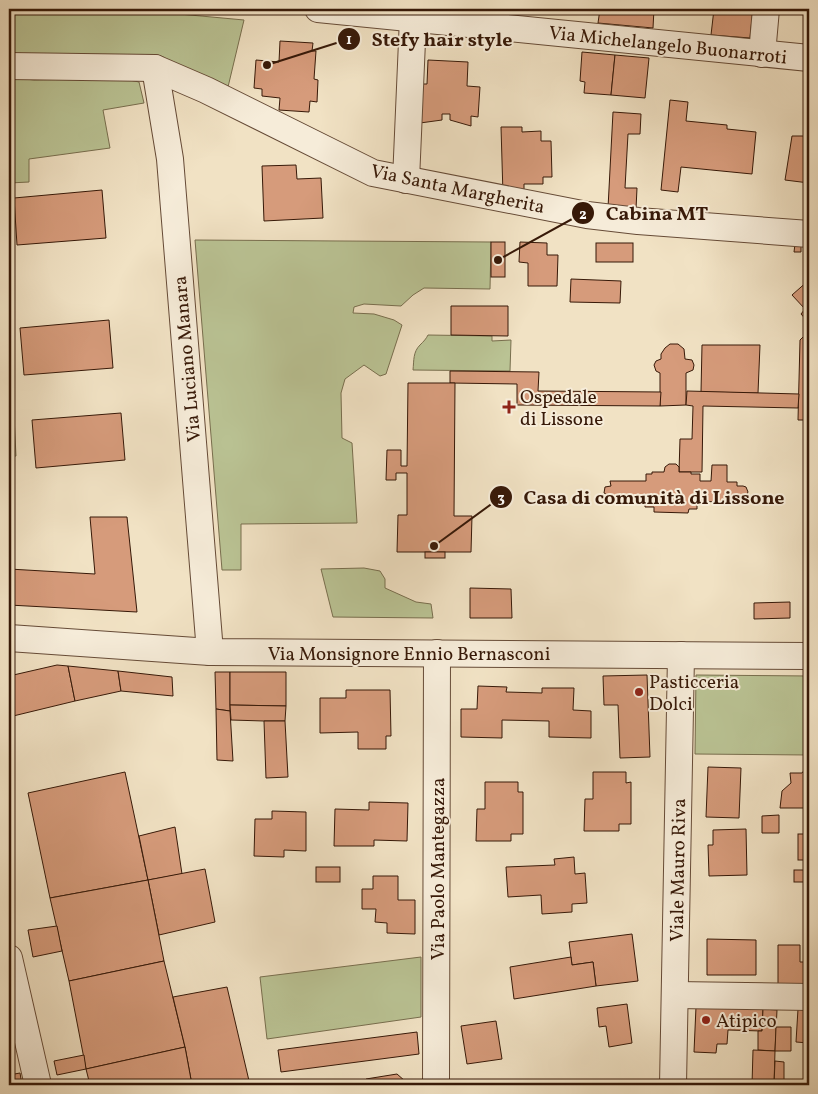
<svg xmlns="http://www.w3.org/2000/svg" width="818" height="1094" viewBox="0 0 818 1094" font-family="Vollkorn,serif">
  <rect width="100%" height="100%" fill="#f1e2c4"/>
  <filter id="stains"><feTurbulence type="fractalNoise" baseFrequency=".004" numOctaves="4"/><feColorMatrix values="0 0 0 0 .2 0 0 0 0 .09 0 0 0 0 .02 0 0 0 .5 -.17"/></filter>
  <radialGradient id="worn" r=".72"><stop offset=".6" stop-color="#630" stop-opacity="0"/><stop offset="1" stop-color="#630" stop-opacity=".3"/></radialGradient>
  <g fill="#bac394" stroke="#786e4e">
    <path d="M9,9H125L244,20L228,87L9,59Z"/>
    <path d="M9,77L34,80L120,78L139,82L144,103L103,110L110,148L29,159V182L9,183Z"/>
    <path d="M195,240L491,242L490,289L424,288L413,295L401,306L364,304L354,307L353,313L374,314L394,320L402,325L386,374L380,376L364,365L345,379L341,393L342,438L352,443L357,523L241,524V570H222Z"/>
    <path d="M9,316L16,456L9,457Z"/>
    <path d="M428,335L492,336V341L511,340L510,371L413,370C414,360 413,352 420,345C424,341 426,339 428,335Z"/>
    <path d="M364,568L380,571L385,579V588L416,602L431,604L433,618L333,617L321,569Z"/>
    <path d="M696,675L809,676V755L695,754Z"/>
    <path d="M421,957V1017L267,1039L260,977Z"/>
  </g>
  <g fill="#d69b7b" stroke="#371908">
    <path d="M564,9H600L599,13L564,11Z"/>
    <path d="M600,9H654L653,28L598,23Z"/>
    <path d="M714,9H753L750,38L711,35Z"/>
    <path d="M280,41L313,43L312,51H316L314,79L318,80L317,102L310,101L309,112L279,110L280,98L262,96V89L254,88L256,60L279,62Z"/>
    <path d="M582,52L615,55L611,95L584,93L585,82L580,81Z"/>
    <path d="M615,55L649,58L645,98L611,95Z"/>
    <path d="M428,60L468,62L467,86L480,87L478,117L471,116V126L450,120V114H442V120L420,123L416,84H427Z"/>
    <path d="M670,100L688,102L686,121L727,125V129L756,132L752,174L681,167L678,192L661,190Z"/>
    <path d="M613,112L641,114L640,134H628L625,188H637L636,209L608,208Z"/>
    <path d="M501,127H522V132L541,131V141H551L552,177H543V184H524V194L503,195Z"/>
    <path d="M792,136H809V183L785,180Z"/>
    <path d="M296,165L297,179L321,178L323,218L264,221L262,166Z"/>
    <path d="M102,190L106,238L17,245L14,198Z"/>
    <rect x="491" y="242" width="14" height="35"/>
    <path d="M520,242L547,243V255H558L557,286H528V263L519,262Z"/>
    <rect x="596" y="243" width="37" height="19"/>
    <path d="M795,244H801V252H794Z"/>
    <path d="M571,279L621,281L620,303L570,302Z"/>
    <path d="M809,280V323L801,314L805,309L792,295Z"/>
    <path d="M451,306H508V336L451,335Z"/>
    <path d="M109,320L113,368L24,375L20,328Z"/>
    <path d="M809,331V420H798L800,340Z"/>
    <path d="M670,344H678L684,349L685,359L692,360L694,365L693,370L686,373V405L660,406V373L656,371L654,365L656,361L661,359V354L665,348Z"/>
    <path d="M702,345H760L758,393L701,392Z"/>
    <path d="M450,371L539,372L538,391L661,392L660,406L517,405V384L450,383Z"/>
    <path d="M408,383H455L454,516H472L471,552H397L398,515H407V473H396V480H386L387,450H401V466H407Z"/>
    <path d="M687,391L799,394L798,408L703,406L702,472H679L680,439H692L693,406L686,405Z"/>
    <path d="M121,413L125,460L36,468L32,420Z"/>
    <path d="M669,464H676L679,467V472H691V474H700V481H711L712,465H727V482H737V486H743L746,487L748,492L745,498L737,499V503L697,501V509H689L688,513L654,512V507H645V502L611,501V497L604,493L605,487L611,486L610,481H646V474H652V472H664L665,467Z"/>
    <path d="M90,517H127L137,612L9,605V569L95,574Z"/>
    <rect x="425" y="552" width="20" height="6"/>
    <path d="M470,588L511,589L512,618H470Z"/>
    <path d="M790,602V618L754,619V603Z"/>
    <path d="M57,665L68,666L75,701L9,717V676Z"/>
    <path d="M68,666L118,671L121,691L75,701Z"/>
    <path d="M118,671L172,677L173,696L121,691Z"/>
    <path d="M215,672H230V711L216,709Z"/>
    <path d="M230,672H286V706L230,705Z"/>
    <path d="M647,675L650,757L620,758L618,705H604L603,676Z"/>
    <path d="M478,686L507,687L506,692L542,693V688H574L573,710L591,711V738L549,737V721L502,720V738L461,737V709H477Z"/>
    <path d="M346,690H390L391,736H386V749H358V732L320,733V698H346Z"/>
    <path d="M230,705L286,706L285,721H264L231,720Z"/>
    <path d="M216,709L230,711L233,761L217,760Z"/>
    <path d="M264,721H285L288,777L266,778Z"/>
    <path d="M809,764V808H780L782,791L791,783L790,773H802Z"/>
    <path d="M708,767L741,768L739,818L706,817Z"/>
    <path d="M125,772L148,880L50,898L28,793Z"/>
    <path d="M593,772H626V783L631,782V824H619V831H584L585,799H593Z"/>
    <path d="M485,782H518V792H523V834H511V841H476L477,809H485Z"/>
    <path d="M369,802L408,803L407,841L374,840V846H334L335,809L369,810Z"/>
    <path d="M272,811L306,812V851L284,850V857L254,856L255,819H272Z"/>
    <path d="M779,815V833H762V816Z"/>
    <path d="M175,827L182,874L148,880L139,836Z"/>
    <path d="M746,829L747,875L709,876L708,845H713V830Z"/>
    <rect x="798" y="834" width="11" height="26"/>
    <path d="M574,857L575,874L585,873L587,903L572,904V912L542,914L541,895L508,897L506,867L555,865L554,859Z"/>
    <rect x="316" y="867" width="24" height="15"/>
    <path d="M205,869L215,922L159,935L148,880Z"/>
    <rect x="794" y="870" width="15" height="12"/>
    <path d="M373,876H398V900H415V934L387,933V923L375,922L376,909H362V889H373Z"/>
    <path d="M148,880L164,961L69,981L50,898Z"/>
    <rect x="808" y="882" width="1" height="21"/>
    <path d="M57,926L62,951L33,957L28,930Z"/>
    <path d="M632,934L638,981L596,986L593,962L572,965L569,942Z"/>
    <path d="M707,939L756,940V975H707Z"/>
    <path d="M778,945H800V962H809V984H778Z"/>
    <path d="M571,957L572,965L593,962L596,986L514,999L510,967Z"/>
    <path d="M164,961L185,1047L86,1069L69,981Z"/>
    <path d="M227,987L250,1085H192L185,1047L173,997Z"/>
    <path d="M627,1004L632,1043L609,1047L606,1026L599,1027L597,1008Z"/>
    <path d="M696,1007L763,1009L762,1031L728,1030L727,1044H717L716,1053L694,1052Z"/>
    <path d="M763,1009L777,1010L775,1051L758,1050V1031H762Z"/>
    <path d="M798,1009L809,1010V1043L796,1042Z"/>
    <path d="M496,1021L502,1059L467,1064L461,1026Z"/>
    <path d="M776,1027H791V1051H775Z"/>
    <path d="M417,1032L419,1054L281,1072L278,1050Z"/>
    <path d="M185,1047L192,1085H90L86,1069Z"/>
    <path d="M753,1050L775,1051L774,1085H752Z"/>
    <path d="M84,1055L86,1069L57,1075L54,1061Z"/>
    <path d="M775,1061L784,1062V1085H774Z"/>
    <path d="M20,1073L22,1085H9V1075Z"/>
    <path d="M397,1074L405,1081L406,1085H367L366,1079Z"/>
  </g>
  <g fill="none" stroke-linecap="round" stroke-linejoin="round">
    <g stroke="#664b37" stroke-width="28">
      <g id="minor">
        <path d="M318,9L809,58"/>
        <path d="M762,54L766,9"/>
        <path d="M9,66L155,68L206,90L373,173L587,215L638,221L809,234"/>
        <path d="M155,68L170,159L210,652"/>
        <path d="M406,180L413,18"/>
        <path d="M9,638L210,652L809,656"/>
        <path d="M9,958L38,1085"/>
        <path d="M675,995L809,997"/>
        <path d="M436,1085L437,653"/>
        <path d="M673,1085L681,655"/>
      </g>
    </g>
    <use href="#minor" stroke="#f6ecd9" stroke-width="26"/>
  </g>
  <g fill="#8f2418" stroke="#f6ecd9" stroke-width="2">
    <path d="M506.5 399.5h5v5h5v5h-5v5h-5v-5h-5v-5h5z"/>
    <circle cx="639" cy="692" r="5"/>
    <circle cx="706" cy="1020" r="5"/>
  </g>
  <g text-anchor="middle" stroke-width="4" stroke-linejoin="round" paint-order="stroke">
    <g font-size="19" fill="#371908" stroke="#f6ecd9">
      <text transform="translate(668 44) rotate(6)" y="7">Via Michelangelo Buonarroti</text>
      <text transform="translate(458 188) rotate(12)" y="7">Via Santa Margherita</text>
      <text transform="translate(186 359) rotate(-95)" y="7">Via Luciano Manara</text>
      <text x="409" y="660">Via Monsignore Ennio Bernasconi</text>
      <text transform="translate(437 869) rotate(-90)" y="7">Via Paolo Mantegazza</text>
      <text transform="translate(677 870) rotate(-89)" y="7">Viale Mauro Riva</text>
    </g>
    <g font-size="19" fill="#371908" stroke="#f6ecd9" text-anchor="start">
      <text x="520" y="403">Ospedale<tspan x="520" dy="22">di Lissone</tspan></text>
      <text x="649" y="688">Pasticceria<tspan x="649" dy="22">Dolci</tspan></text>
      <text x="716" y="1027">Atipico</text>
    </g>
  </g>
  <path fill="none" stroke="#371908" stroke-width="2" d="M267 65L349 39M498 260L583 213M434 546L501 497"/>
  <g fill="#371908" stroke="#f6ecd9" stroke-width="2">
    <circle cx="267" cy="65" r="5"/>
    <circle cx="498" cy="260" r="5"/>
    <circle cx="434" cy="546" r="5"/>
    <circle cx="349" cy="39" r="12"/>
    <circle cx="583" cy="213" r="12"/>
    <circle cx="501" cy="497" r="12"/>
  </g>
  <g font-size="15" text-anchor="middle" font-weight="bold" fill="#fff">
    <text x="349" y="44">1</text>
    <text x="583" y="219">2</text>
    <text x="501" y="502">3</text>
  </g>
  <g font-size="20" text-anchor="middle" font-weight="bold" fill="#371908" stroke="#f6ecd9" stroke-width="4" stroke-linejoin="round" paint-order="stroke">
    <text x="442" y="46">Stefy hair style</text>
    <text x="657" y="220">Cabina MT</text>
    <text x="654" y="504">Casa di comunità di Lissone</text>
  </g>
  <rect width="818" height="1094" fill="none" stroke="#f1e2c4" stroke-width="30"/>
  <rect x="10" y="10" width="798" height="1074" fill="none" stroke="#371908" stroke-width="2.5"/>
  <rect x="15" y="15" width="788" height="1064" fill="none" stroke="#371908"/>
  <rect width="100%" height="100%" filter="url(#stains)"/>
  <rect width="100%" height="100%" fill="url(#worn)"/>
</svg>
